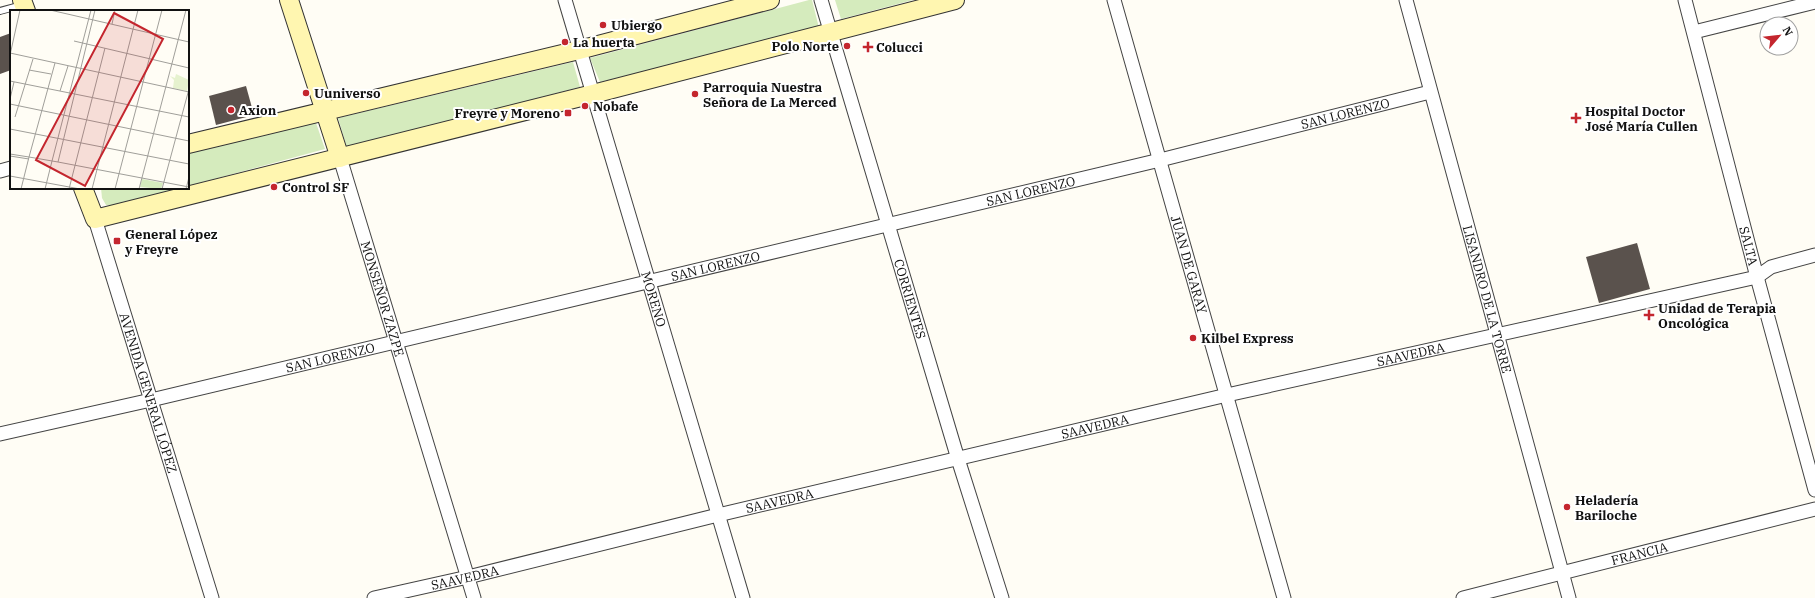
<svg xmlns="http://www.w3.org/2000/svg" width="1815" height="598" viewBox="0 0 1815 598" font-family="'IBM Plex Serif',serif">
  <rect width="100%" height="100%" fill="#fffdf5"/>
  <g fill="#d5ebbd">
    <path d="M809,0H812L819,28L600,82L590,58Z"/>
    <path d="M835,0H913L841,19Z"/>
    <path d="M573,62L580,87L347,148L338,118Z"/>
    <path d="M316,123L325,149L188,186V151Z"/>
    <path d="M101,188H179L114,206L106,205L102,198Z"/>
  </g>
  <g fill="#5a524d">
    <path d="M11,33V70L0,74V37Z"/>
    <path d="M246,86L254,115L216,125L209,96Z"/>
    <path d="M1637,243L1650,289L1599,303L1586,257Z"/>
  </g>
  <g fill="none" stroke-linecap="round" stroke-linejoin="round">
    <g stroke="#444" stroke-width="8">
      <path id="lane" d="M0,11L22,5"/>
    </g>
    <g stroke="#444" stroke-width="15">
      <g id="street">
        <path id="s1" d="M565,0L743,598"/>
        <path id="s2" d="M821,0L958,459L1002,598"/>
        <path id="s3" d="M1114,0L1284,598"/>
        <path id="s4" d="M1406,0L1569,598"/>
        <path id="s5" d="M1685,0L1757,277L1815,490"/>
        <path d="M1694,32L1815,2"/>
        <path id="s6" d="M340,158L474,598"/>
        <path d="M0,171L11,168"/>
        <path id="s7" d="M95,219L212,598"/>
        <path id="s8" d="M0,434L151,400L1160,160L1430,92"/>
        <path id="s9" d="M374,598L468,577L718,515L1227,395L1757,277L1771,267L1815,255"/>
        <path id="s10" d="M1463,598L1815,509"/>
      </g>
    </g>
    <g stroke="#333" stroke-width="20">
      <g id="secondary">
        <path d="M22,0L26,11"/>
        <path d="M289,0L340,158"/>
        <path d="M188,144L579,50L770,0"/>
        <path d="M83,188L95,219L593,94L955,0"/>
      </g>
    </g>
    <use href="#lane" stroke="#fff" stroke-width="6"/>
    <use href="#street" stroke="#fff" stroke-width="13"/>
    <use href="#secondary" stroke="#fff6b0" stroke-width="18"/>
  </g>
  <g fill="#c4262e" stroke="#fff" stroke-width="1.5">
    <circle cx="603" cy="25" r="4"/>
    <circle cx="565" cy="42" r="4"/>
    <circle cx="847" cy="46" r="4"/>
    <path d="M866 41h4v4h4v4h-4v4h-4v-4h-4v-4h4z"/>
    <circle cx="306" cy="93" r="4"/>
    <circle cx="695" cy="94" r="4"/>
    <circle cx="585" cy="106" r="4"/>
    <circle cx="231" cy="110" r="4"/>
    <rect x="564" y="109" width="8" height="8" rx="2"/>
    <path d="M1574 112h4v4h4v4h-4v4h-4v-4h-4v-4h4z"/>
    <circle cx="274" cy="187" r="4"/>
    <rect x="113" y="237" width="8" height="8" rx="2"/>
    <path d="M1647 309h4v4h4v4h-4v4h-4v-4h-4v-4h4z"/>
    <circle cx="1193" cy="338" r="4"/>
    <circle cx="1567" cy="507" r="4"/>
  </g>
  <g text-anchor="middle" stroke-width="4" stroke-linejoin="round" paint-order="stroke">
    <g font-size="13" font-weight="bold" fill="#111" stroke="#fff" text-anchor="start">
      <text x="611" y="30">Ubiergo</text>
      <text x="573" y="47">La huerta</text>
      <text x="839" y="51" text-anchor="end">Polo Norte</text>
      <text x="876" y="52">Colucci</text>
      <text x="703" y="92">Parroquia Nuestra<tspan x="703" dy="15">Señora de La Merced</tspan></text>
      <text x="314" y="98">Uuniverso</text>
      <text x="593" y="111">Nobafe</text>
      <text x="239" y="115">Axion</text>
      <text x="1585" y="116">Hospital Doctor<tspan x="1585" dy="15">José María Cullen</tspan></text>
      <text x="560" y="118" text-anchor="end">Freyre y Moreno</text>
      <text x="282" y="192">Control SF</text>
      <text x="125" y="239">General López<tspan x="125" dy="15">y Freyre</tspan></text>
      <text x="1658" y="313">Unidad de Terapia<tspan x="1658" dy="15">Oncológica</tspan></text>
      <text x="1201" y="343">Kilbel Express</text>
      <text x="1575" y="505">Heladería<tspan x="1575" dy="15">Bariloche</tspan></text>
    </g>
    <g font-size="13" fill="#111" stroke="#fff">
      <text dy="5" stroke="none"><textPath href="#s8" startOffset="1383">SAN LORENZO</textPath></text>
      <text dy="5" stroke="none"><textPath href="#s8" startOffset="1059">SAN LORENZO</textPath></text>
      <text dy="5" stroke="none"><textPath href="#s5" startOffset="254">SALTA</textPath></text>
      <text dy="5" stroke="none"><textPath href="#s3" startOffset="275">JUAN DE GARAY</textPath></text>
      <text dy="5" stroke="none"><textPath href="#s8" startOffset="735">SAN LORENZO</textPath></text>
      <text dy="5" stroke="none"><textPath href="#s6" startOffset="147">MONSEÑOR ZAZPE</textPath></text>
      <text dy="5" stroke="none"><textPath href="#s1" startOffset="312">MORENO</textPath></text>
      <text dy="5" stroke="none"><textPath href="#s2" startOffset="312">CORRIENTES</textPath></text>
      <text dy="5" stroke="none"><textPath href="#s4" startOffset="310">LISANDRO DE LA TORRE</textPath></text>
      <text dy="5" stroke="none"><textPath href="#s9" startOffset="1065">SAAVEDRA</textPath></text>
      <text dy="5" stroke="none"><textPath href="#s8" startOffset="339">SAN LORENZO</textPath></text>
      <text dy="5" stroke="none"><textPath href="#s7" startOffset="182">AVENIDA GENERAL LÓPEZ</textPath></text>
      <text dy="5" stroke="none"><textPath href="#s9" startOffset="741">SAAVEDRA</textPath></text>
      <text dy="5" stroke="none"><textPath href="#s9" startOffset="417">SAAVEDRA</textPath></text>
      <text dy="5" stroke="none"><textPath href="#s10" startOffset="182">FRANCIA</textPath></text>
      <text dy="5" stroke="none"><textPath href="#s9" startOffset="93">SAAVEDRA</textPath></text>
    </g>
  </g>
  <g transform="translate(10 10)">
    <rect width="179" height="179" fill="#fffdf5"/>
    <path d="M132,169L153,173L151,179L130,177Z" fill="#d5ebbd"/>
    <path d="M166,64L179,70L177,81L163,78L164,70L160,66L165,68Z" fill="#e6f2cf"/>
    <path fill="none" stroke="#a09f9a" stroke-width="1" d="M40,0L179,32M102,14L105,0M64,31L179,58M0,43L179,82M0,45L10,0M19,60L41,64M0,71L179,107M50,81L58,56M0,89L4,72M0,94L179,131M5,107L23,49M0,119L179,154M0,144L19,147L45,53M0,146L19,149M42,151L81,0M48,152L179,177M0,166L70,179M11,179L19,147L48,152L85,0M35,179L42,151M59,179L95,38M82,179L128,0M105,179L152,0M129,179L176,0M152,179L179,79M176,179L179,167"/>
    <path fill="#c4262e" fill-opacity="0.15" stroke="#c4262e" stroke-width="2" d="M104,3L153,29L75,176L26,150Z"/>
    <rect width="179" height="179" fill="none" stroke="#111" stroke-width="2"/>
  </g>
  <g transform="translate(1779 36) rotate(62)"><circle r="19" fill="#ffffff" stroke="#a0a0a0"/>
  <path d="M0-3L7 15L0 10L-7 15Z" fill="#c4262e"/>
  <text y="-6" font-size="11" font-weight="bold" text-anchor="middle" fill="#111111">N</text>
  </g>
</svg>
